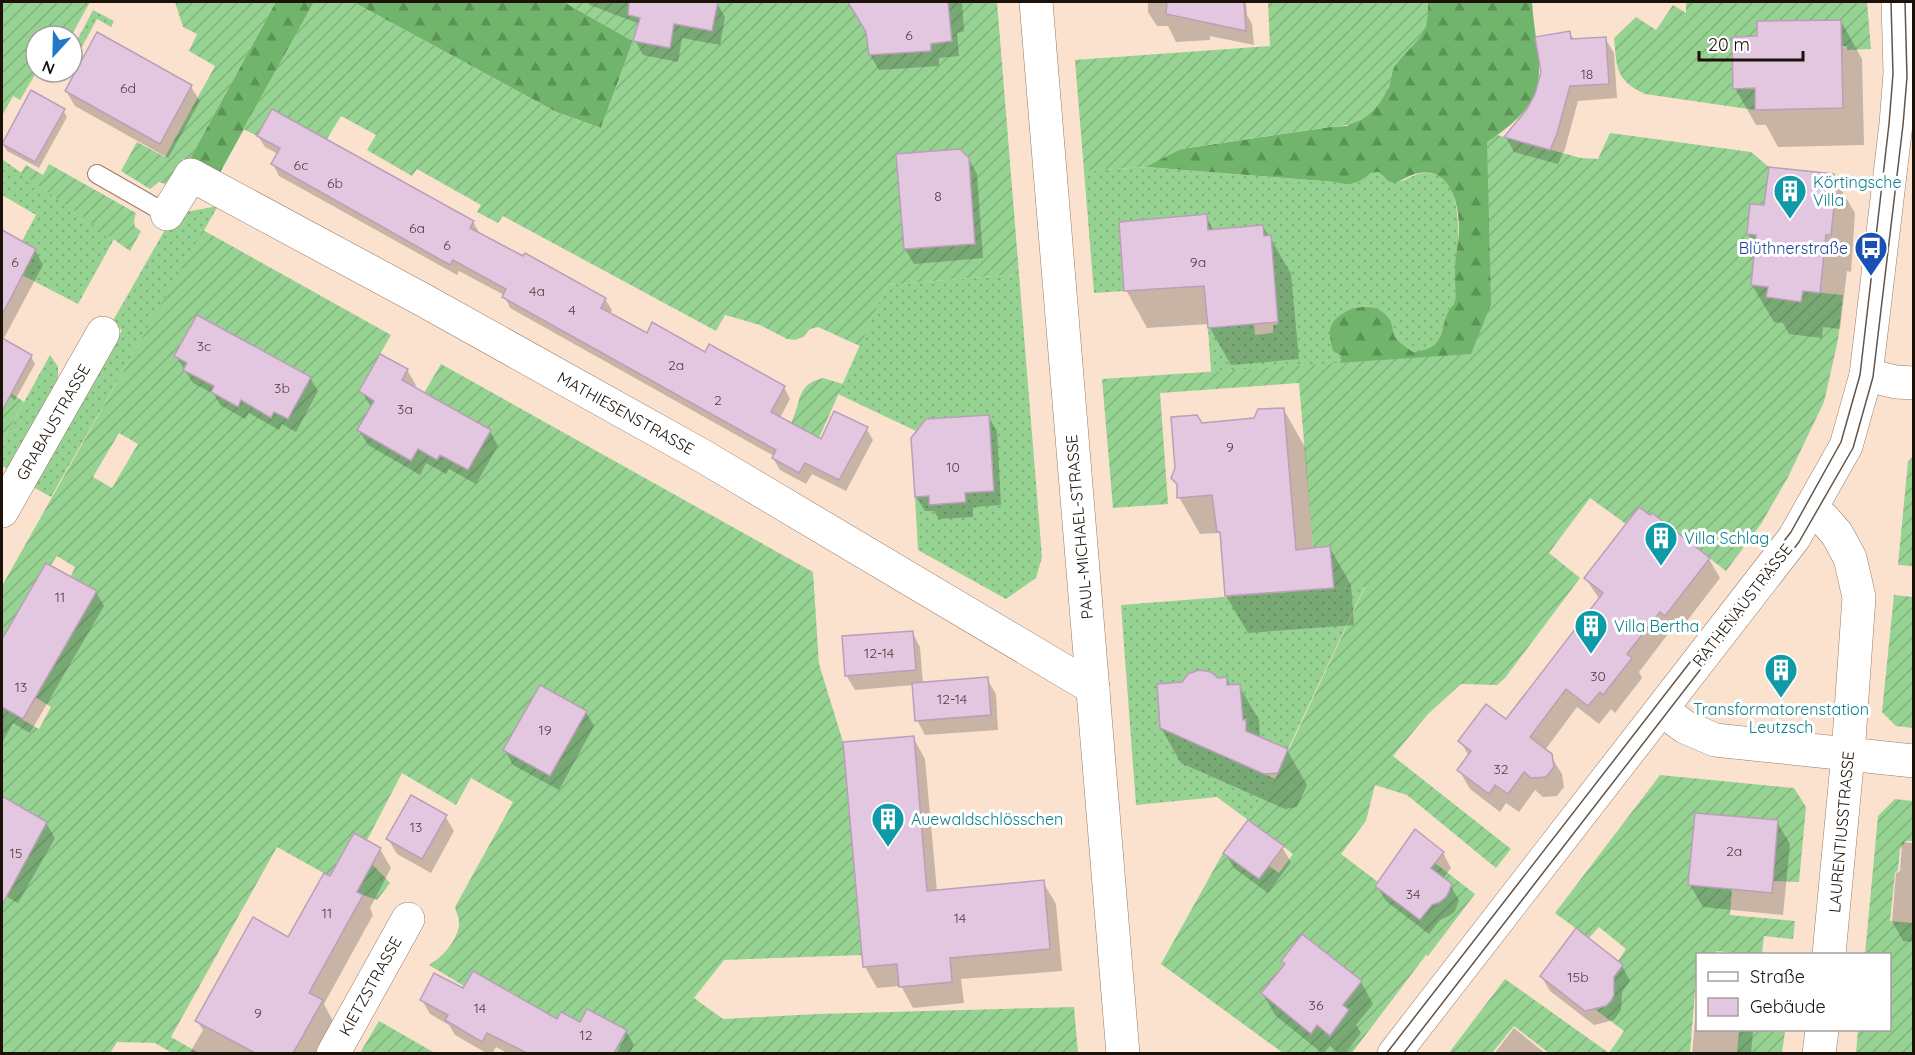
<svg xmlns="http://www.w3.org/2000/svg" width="1915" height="1055" viewBox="0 0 1915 1055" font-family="Quicksand,sans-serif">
  <defs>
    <pattern id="grass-dots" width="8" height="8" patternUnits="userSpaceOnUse" patternTransform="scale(1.5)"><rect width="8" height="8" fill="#96d291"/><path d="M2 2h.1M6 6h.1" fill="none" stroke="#81b37c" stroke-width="1.8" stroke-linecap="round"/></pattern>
    <pattern id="forest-firs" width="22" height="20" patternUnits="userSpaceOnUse" patternTransform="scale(1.5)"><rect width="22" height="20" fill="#70b56b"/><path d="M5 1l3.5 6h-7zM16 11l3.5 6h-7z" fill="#5b9256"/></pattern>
    <pattern id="garden-furrows" width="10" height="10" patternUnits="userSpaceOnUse" patternTransform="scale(1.5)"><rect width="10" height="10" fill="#96d291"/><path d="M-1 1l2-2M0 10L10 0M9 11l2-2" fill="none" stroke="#81b37c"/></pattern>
  </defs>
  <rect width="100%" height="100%" fill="#fbe2cf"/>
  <g fill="url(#grass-dots)">
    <path d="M93,10L114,21L111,27L97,19L72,65V50Z"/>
    <path d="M2,159L114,239L78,304L22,275V241L36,215L2,195Z"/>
    <path d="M1146,167L1335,182C1349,187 1360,183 1371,173L1379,172L1388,181C1391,181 1398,182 1402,181C1417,175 1418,170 1437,175C1469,183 1456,277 1455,303C1441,317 1446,330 1436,343C1431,349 1420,351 1413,352L1414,358L1211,372L1208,328L1254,324L1255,335L1273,333V325L1278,324L1271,235L1264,236L1263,225L1246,227L1209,241L1206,214L1119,222L1124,291L1094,293L1084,171Z"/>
    <path d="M218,206L51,497L33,487L122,330L111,324L174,214Z"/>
    <path d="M1019,274L1042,557L1036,578L1006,599L918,550L915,497L929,496L930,505L965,502V493L994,491L989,415L936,418V421L923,422L916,431L838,394L887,285Z"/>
    <path d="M50,355L58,367V379L8,469L2,466V442Z"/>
    <path d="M1365,586L1288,749L1268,741L1256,770L1275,779L1248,820L1217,797L1136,805L1121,605Z"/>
  </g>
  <g fill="url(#forest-firs)">
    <path d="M266,2H314L217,178L188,162L267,18Z"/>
    <path d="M353,2H564L633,41L601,128L556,112Z"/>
    <path d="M1428,2H1532C1536,64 1558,92 1497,135L1562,376L1338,370L1342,356L1333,351C1329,334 1326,325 1342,314C1356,305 1379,303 1389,319C1393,324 1392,331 1395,337C1398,342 1407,348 1413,352C1420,351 1431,349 1436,343C1446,331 1441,316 1455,303C1456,292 1455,281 1455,270C1455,256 1459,243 1459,229C1459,204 1451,168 1420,173C1411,174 1403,180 1395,183L1388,181L1379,172L1371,173C1360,183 1349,187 1335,182L1146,167L1140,165L1181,149L1330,127L1347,126L1389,87L1393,68L1426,26Z"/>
  </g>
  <g fill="url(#garden-furrows)" fill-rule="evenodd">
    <path d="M2,2H90L71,36H36V72H52L47,77L36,73L20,100L13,96L2,116Z"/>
    <path d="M175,2H276L188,162L183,159L169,185L159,182L150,189L121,171L137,142L165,157L215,66L189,51L197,34L183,27Z"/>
    <path d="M314,2H353L556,112L601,128L633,41L564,2H647L633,40L670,47L674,24L711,29L718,2H997L1019,274L887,285L860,346L818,327L810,329L803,337L795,340L787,339L760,325L725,315L716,331L503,216L498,223L477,212L481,205L417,169L412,176L367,150L376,135L341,116L327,139L272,109L257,136L243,129Z"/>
    <path d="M1268,2H1428C1428,9 1428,18 1426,25C1422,40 1404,53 1395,66C1391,72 1392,81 1388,88C1376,115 1359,126 1330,127L1181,149L1146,167L1084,171L1075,60L1270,46Z"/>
    <path d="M1686,2H1867L1871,49L1847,50V46H1842L1841,20L1757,21V36L1732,37L1755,88V110L1645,94C1615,80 1617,68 1614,38L1636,17L1656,30L1673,5L1686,13Z"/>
    <path d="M1610,133L1751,152L1769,167L1764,205L1750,204L1747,234L1756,235L1751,285L1768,287L1767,297L1801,302L1803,291L1843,295L1838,340L1824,402L1788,477L1761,524L1726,571L1652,514L1626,524L1590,498L1549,553L1580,578L1505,678L1497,685L1461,684L1428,714L1393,756L1511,849L1496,868L1407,795L1375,785L1366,821L1341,854L1378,882L1376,886L1420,920C1423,916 1428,907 1433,904C1447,895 1445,903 1449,882L1431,868L1435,863L1475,894L1428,956L1426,955L1352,1053H1283L1161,964L1223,853L1259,879L1269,866L1279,873L1293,854L1248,820L1275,779L1365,587L1334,588L1330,547L1313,548L1299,383L1160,393L1168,504L1113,508L1102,379L1471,354L1491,304L1487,142L1497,135L1581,158L1598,159Z"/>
    <path d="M49,164L136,213L134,220L135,227L141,231L130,251L21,173L26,165L43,175Z"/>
    <path d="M203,230L391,335L359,391L374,401L418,449L437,460L440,455L468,470L491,431L424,393L441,364L813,572L819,664L843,742L862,955L724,960L694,998L723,1019L817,1014L1074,1007L1078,1053H614L626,1030L580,1022L561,1012L546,1039L516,995L473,971L464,986L429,965C442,958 460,938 459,922C459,917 456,912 455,907L513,802L471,778L456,805L402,773L367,840L354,833L345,849L372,864L390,883L377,900L363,895L277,847L171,1037L199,1053H172L155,1043L117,1042L110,1053H2V707L24,717L23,720L39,729L51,707L35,697L39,668L2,647V586ZM275,357L311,377L288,419L274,412L271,418L261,412L264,407L252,400ZM228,362L255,376L238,406L211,392ZM119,433L138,444L112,488L93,477ZM57,556L75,567L71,576L97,591L73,633L22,603L46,563L51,565Z"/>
    <path d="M823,378L843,384L819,438L791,423C802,402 795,385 823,378Z"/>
    <path d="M2,387L24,402L2,442Z"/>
    <path d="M1913,456V566L1898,565L1908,462Z"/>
    <path d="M1894,595L1913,597V728L1896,726L1882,712Z"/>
    <path d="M1660,775L1794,788L1806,807L1799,882L1773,881L1778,820L1696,813L1689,885L1732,889L1730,915L1795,921L1793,939L1764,936L1762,954H1742L1717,951L1716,954H1698L1690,1053H1549L1514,1026L1492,1053L1448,1054L1505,979L1609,1053L1624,1031L1592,1007L1623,965L1618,961L1626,949L1599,927L1589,938L1555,913Z"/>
    <path d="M1895,799L1913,801V841H1906L1900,849L1898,870L1895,873L1890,921L1913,923V1053H1856L1858,1030H1890V954H1865L1878,816Z"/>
    <path d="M379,1021L435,1053H360Z"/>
    <path d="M1739,1030L1785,1032L1782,1053H1737Z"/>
  </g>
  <g fill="#0003">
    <path d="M588,2L717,3L725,17L720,45L682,38L678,62L643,55L635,40L640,24L590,5Z"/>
    <path d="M859,2H962L964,31L957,33L959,56L939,58V66L879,70L870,55L868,32L857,8Z"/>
    <path d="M1148,2H1246L1247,15L1252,24L1254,45L1210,36V40L1176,42L1168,26H1157L1148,12Z"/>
    <path d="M1841,21L1862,59L1864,145L1778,147L1766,125H1756L1735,88L1759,38Z"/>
    <path d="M1570,33L1574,40L1605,38L1614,53L1617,98L1578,101L1565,149L1558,164L1514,152L1506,137L1528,110Z"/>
    <path d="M97,35L191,87L200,101L168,158L75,106L66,91Z"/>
    <path d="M63,110L67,117L39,168L7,151L3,144Z"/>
    <path d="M258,136L473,222L480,234L605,299L612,310L610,314L647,335L705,354L784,387L790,399L780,418L821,441L866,428L873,440L846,491L812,474L806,484L780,470L773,458L774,456L510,308L504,295L459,271L457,275L279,176L273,164L278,154L265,147Z"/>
    <path d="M968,158L977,174L983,258L914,264L905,249Z"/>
    <path d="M1833,176L1855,213L1851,272L1847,271L1840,329L1823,327L1822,338L1789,334L1783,323L1774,322L1752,285L1756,248L1748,234L1766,207Z"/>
    <path d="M1206,216L1214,231L1263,227L1270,237L1291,274L1299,359L1231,365L1210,328L1209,324L1147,328L1126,290Z"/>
    <path d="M2,232L35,250L43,265L3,340L31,357L35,364L15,400L2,391Z"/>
    <path d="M198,317L310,378L318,391L296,432L282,424L279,430L249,413L245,419L220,405L214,394L193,383L176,356Z"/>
    <path d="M407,370L416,385L413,389L490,431L498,446L476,484L449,469L446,474L426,463L420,475L368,445L359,430L372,408L361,391Z"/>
    <path d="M1284,410L1305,447L1313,550L1330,548L1351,585L1354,625L1248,633L1226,596L1222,538L1219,533L1200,534L1179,497L1178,488L1172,478L1201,424L1255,419Z"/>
    <path d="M988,416L997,431L1001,505L973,507V517L939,519L934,511H925L916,497Z"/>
    <path d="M1709,559L1720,578L1677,634L1671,630L1639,672L1642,678L1615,713L1611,709L1599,724L1577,707L1545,750L1550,755L1562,774L1564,787L1557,796L1543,797L1535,790L1519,812L1506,803L1500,812L1470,789L1459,770L1469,756L1460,741L1507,721L1600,600L1586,579Z"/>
    <path d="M47,565L96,592L104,606L30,733L13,723L2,743V642Z"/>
    <path d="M912,632L920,647L923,684L987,679L996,694L998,730L925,735L917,720L914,685L855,690L846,675Z"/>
    <path d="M1227,679L1231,686H1239L1259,720L1260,739L1287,750L1307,785L1297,807L1285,809L1181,763L1161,728L1218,680Z"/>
    <path d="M586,712L594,726L559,790L513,765L505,750Z"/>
    <path d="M913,737L925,759L937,891L1043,882L1056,904L1062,971L961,979L964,1003L913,1008L901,986L877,988L865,967Z"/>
    <path d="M2,798L46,823L55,838L18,903L2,894Z"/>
    <path d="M445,816L454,831L431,873L397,854L388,839Z"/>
    <path d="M1777,822L1790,844L1783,915L1703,907L1690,885Z"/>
    <path d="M1902,842L1914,843V942L1903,941L1892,921L1896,873L1900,871Z"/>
    <path d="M1282,847L1291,862L1268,893L1234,868L1225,853Z"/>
    <path d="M380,849L391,868L370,908L373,915L324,1004L333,1021L315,1054H189L203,1030L197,1021L289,939L331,879Z"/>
    <path d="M1443,853L1451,868L1443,879L1450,885L1459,900L1455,911L1449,916L1440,920L1429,934L1386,901L1377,886Z"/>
    <path d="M1718,953L1739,954H1718Z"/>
    <path d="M1283,961L1361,982L1373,1004L1356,1025L1361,1033L1345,1054H1339L1330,1046L1323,1054L1275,1015L1263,994L1285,965Z"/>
    <path d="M1622,966L1630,981L1622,992L1621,1010L1614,1020L1594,1025L1550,991L1541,976Z"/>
    <path d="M1698,988V1030H1769V1031L1753,1030L1751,1054H1692Z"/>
    <path d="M463,990L558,1021L626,1031L634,1045L629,1054H616L625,1037H621L612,1054H509L496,1047L492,1054H488L455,1035L449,1025L430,1014L422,1000Z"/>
    <path d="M1514,1028L1546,1054H1494Z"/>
  </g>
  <g fill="#e3c6e0" stroke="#bb9eb7" stroke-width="1.5">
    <path d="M629,2H718L712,31L674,24L670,48L633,41L640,18L628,15Z"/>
    <path d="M848,2H948L952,41L931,44V51L869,55L866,32Z"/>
    <path d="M1167,2H1244L1246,31L1166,14Z"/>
    <path d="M1841,20L1843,108L1755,110V88L1733,89L1732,37L1757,36V21Z"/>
    <path d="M1570,31L1571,39L1606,37L1609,84L1570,86L1557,134L1550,150L1504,137L1527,109L1535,94L1541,72L1535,37Z"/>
    <path d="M97,32L192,85L160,144L65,91Z"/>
    <path d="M31,90L65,109L35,162L2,144Z"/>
    <path d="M272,109L474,221L470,228L523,256L525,253L606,298L601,308L647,333L652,322L705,352L709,344L785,386L771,412L821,439L834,411L868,427L839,480L805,463L799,473L772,458L776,450L502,297L506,289L453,260L450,265L271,164L280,148L257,136Z"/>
    <path d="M960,149L969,158L975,244L904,249L896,154Z"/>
    <path d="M1769,167L1834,174L1831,206H1834L1831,235H1826L1820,293L1803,291L1801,302L1766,297L1768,287L1751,285L1756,235L1747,234L1750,204L1764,205Z"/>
    <path d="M1207,214L1208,230L1263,225L1264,236L1271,235L1278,322L1208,328L1204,286L1124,291L1119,222Z"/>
    <path d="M2,230L36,249L2,315Z"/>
    <path d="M197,315L311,377L288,419L274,412L271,418L241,400L238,407L211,392L214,386L183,370L187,363L174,356Z"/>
    <path d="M2,338L32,355L2,411Z"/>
    <path d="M380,354L408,369L402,380L491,430L468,470L440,455L437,460L418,449L411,461L357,430L374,401L359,391Z"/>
    <path d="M1284,408L1296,550L1330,546L1334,588L1225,596L1220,532H1217L1212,495L1177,498V484L1171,478L1175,468L1171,417L1197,415L1202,423L1254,418L1258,409Z"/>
    <path d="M989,415L994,491L965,493L966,502L929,505V496L915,497L911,438L926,419Z"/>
    <path d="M1639,507L1650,515L1652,513L1710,558L1665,616L1660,612L1627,654L1632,658L1603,695L1600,692L1588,706L1566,689L1530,737L1552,754L1554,767L1546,777L1531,778L1524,772L1508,794L1495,785L1489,794L1457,770L1471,751L1458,741L1486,704L1506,719L1603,593L1584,578Z"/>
    <path d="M46,563L97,591L23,719L2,707V639Z"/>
    <path d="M913,631L916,670L845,676L842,636Z"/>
    <path d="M1199,670L1211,672L1218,678L1227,677V685L1240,684L1243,720L1246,719V731L1288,749L1278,773L1264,774L1160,728L1157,684L1182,682L1188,674Z"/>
    <path d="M988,677L991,715L915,721L912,683Z"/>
    <path d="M540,685L587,711L550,776L503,750Z"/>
    <path d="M914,736L927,891L1044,880L1050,949L950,958L952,982L899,987L897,964L863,967L843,742Z"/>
    <path d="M411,795L447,815L422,859L386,839Z"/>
    <path d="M2,796L47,822L2,905Z"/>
    <path d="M1695,813L1778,820L1772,893L1688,885Z"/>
    <path d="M1248,820L1284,846L1259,879L1223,853Z"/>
    <path d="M1415,829L1444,852L1431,868L1452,884L1447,896L1440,902L1432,905L1420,920L1375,886Z"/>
    <path d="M354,833L381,848L357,892L363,895L309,993L323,1000L293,1053H255L195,1021L253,917L288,937L324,873L330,876Z"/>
    <path d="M1576,928L1623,965L1614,977V995L1611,1001L1606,1006L1585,1011L1540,976Z"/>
    <path d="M1302,934L1362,981L1343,1005L1349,1010L1330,1036L1317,1025L1311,1034L1261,993L1285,964L1281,961Z"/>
    <path d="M473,971L557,1019L561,1012L580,1022L587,1009L627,1030L614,1053H527L487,1033L482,1042L445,1020L448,1015L420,1000L434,973L463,988Z"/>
  </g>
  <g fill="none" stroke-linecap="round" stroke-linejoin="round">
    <g stroke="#987c66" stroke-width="20">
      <path id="lane" d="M97,174L167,214"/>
    </g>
    <g stroke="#987c66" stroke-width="34">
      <g id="street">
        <path d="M1036,2L1123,1054"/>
        <path d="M167,214L191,175L425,301L701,455L1093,688"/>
        <path d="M1866,375L1896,382L1914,383"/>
        <path d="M1810,510L1823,518L1837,534L1850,558L1859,597L1848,754L1829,954"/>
        <path d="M2,511L103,333"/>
        <path d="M1662,710L1685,727L1715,740L1914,761"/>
        <path d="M333,1054L408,919"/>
        <path d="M1394,1054L1794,538L1846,446L1866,375L1896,124L1900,73L1898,2"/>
        <path d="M1819,1054L1822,1030"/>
      </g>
    </g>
    <use href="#lane" stroke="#fff" stroke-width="18"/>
    <use href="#street" stroke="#fff" stroke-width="33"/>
    <g stroke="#625448" stroke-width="1.5">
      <path d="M1386,1054L1791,532L1841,442L1860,375L1889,124L1893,74L1891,2"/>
      <path d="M1403,1054L1799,542L1853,448L1873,377L1903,125L1907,77L1905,2"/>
    </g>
  </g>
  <defs>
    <g id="building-pin" transform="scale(1.725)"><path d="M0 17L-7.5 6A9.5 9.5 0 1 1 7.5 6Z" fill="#0f9aa8" stroke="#fff"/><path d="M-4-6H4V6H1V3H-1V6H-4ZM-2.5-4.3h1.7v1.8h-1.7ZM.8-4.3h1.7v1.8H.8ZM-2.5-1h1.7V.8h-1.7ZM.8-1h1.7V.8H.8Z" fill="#fff"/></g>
    <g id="bus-pin" transform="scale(1.725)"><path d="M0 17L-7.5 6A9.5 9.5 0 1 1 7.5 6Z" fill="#1a4fb4" stroke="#fff"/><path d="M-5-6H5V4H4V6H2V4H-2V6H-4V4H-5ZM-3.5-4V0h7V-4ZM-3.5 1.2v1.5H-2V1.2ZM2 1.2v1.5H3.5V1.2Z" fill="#fff"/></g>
  </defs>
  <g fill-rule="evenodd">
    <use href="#building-pin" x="1790" y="191"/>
    <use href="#bus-pin" x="1871" y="248"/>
    <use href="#building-pin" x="1661" y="538"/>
    <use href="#building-pin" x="1591" y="626"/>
    <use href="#building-pin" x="1781" y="670"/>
    <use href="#building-pin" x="888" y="819"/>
  </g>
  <g text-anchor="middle" stroke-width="6" stroke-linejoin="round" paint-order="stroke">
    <g font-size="14" fill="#4e3f3f">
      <text x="909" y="40">6</text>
      <text x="1587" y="79">18</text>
      <text x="128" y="93">6d</text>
      <text x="301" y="170">6c</text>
      <text x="335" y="188">6b</text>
      <text x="938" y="201">8</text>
      <text x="417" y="233">6a</text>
      <text x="447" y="250">6</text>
      <text x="15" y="267">6</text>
      <text x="1198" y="267">9a</text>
      <text x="537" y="296">4a</text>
      <text x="572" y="315">4</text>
      <text x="204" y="351">3c</text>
      <text x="676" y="370">2a</text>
      <text x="282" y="393">3b</text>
      <text x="718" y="405">2</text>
      <text x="405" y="414">3a</text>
      <text x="1230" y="452">9</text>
      <text x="953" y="472">10</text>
      <text x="60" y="602">11</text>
      <text x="879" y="658">12-14</text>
      <text x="1598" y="681">30</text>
      <text x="21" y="692">13</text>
      <text x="952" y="704">12-14</text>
      <text x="545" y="735">19</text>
      <text x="1501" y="774">32</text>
      <text x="416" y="832">13</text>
      <text x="1734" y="856">2a</text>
      <text x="16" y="858">15</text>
      <text x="1413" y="899">34</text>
      <text x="327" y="918">11</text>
      <text x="960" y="923">14</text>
      <text x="1578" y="982">15b</text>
      <text x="1316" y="1010">36</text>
      <text x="480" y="1013">14</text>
      <text x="258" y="1018">9</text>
      <text x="586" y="1040">12</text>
    </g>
    <g font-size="16" fill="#0d838f" stroke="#fff" text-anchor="start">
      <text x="1813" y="188">Körtingsche<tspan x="1813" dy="18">Villa</tspan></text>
      <text x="1684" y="544">Villa Schlag</text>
      <text x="1614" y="632">Villa Bertha</text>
      <text x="1781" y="715" text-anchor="middle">Transformatorenstation<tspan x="1781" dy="18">Leutzsch</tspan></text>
      <text x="911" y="825">Auewaldschlösschen</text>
    </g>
    <g font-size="16" fill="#164399" stroke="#fff" text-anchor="end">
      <text x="1848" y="254">Blüthnerstraße</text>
    </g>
    <g font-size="16" fill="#1c1209" stroke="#fff">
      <text transform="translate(626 413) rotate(29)" y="6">MATHIESENSTRASSE</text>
      <text transform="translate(53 422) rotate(-60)" y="6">GRABAUSTRASSE</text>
      <text transform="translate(1079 527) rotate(-95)" y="6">PAUL-MICHAEL-STRASSE</text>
      <text transform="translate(1742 605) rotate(-52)" y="6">RATHENAUSTRASSE</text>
      <text transform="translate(1841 832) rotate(-85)" y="6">LAURENTIUSSTRASSE</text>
      <text transform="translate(370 986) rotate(-61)" y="6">KIETZSTRASSE</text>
    </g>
  </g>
  <rect width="1915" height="1055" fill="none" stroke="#1c1209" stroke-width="6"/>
  <rect x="1696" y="953" width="195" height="78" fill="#ffffff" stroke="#a4a09d" stroke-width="1.5"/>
  <rect x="1708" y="972" width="30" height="9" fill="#ffffff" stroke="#a4a09d" stroke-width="1.5"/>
  <text x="1750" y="983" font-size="18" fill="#1c1209">Straße</text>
  <rect x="1708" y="998" width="30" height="18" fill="#e3c6e0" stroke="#a4a09d" stroke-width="1.5"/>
  <text x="1750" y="1013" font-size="18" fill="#1c1209">Gebäude</text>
  <g transform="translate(54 54) rotate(202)"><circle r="28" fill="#ffffff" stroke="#a4a09d" stroke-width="1.5"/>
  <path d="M0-4.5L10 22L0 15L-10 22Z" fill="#2078c6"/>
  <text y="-9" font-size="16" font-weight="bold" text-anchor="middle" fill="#1c1209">N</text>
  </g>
  <path d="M1699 51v9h104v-9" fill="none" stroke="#1c1209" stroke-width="3"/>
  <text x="1708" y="51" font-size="18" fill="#1c1209" stroke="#ffffff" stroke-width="4.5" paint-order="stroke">20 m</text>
</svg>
